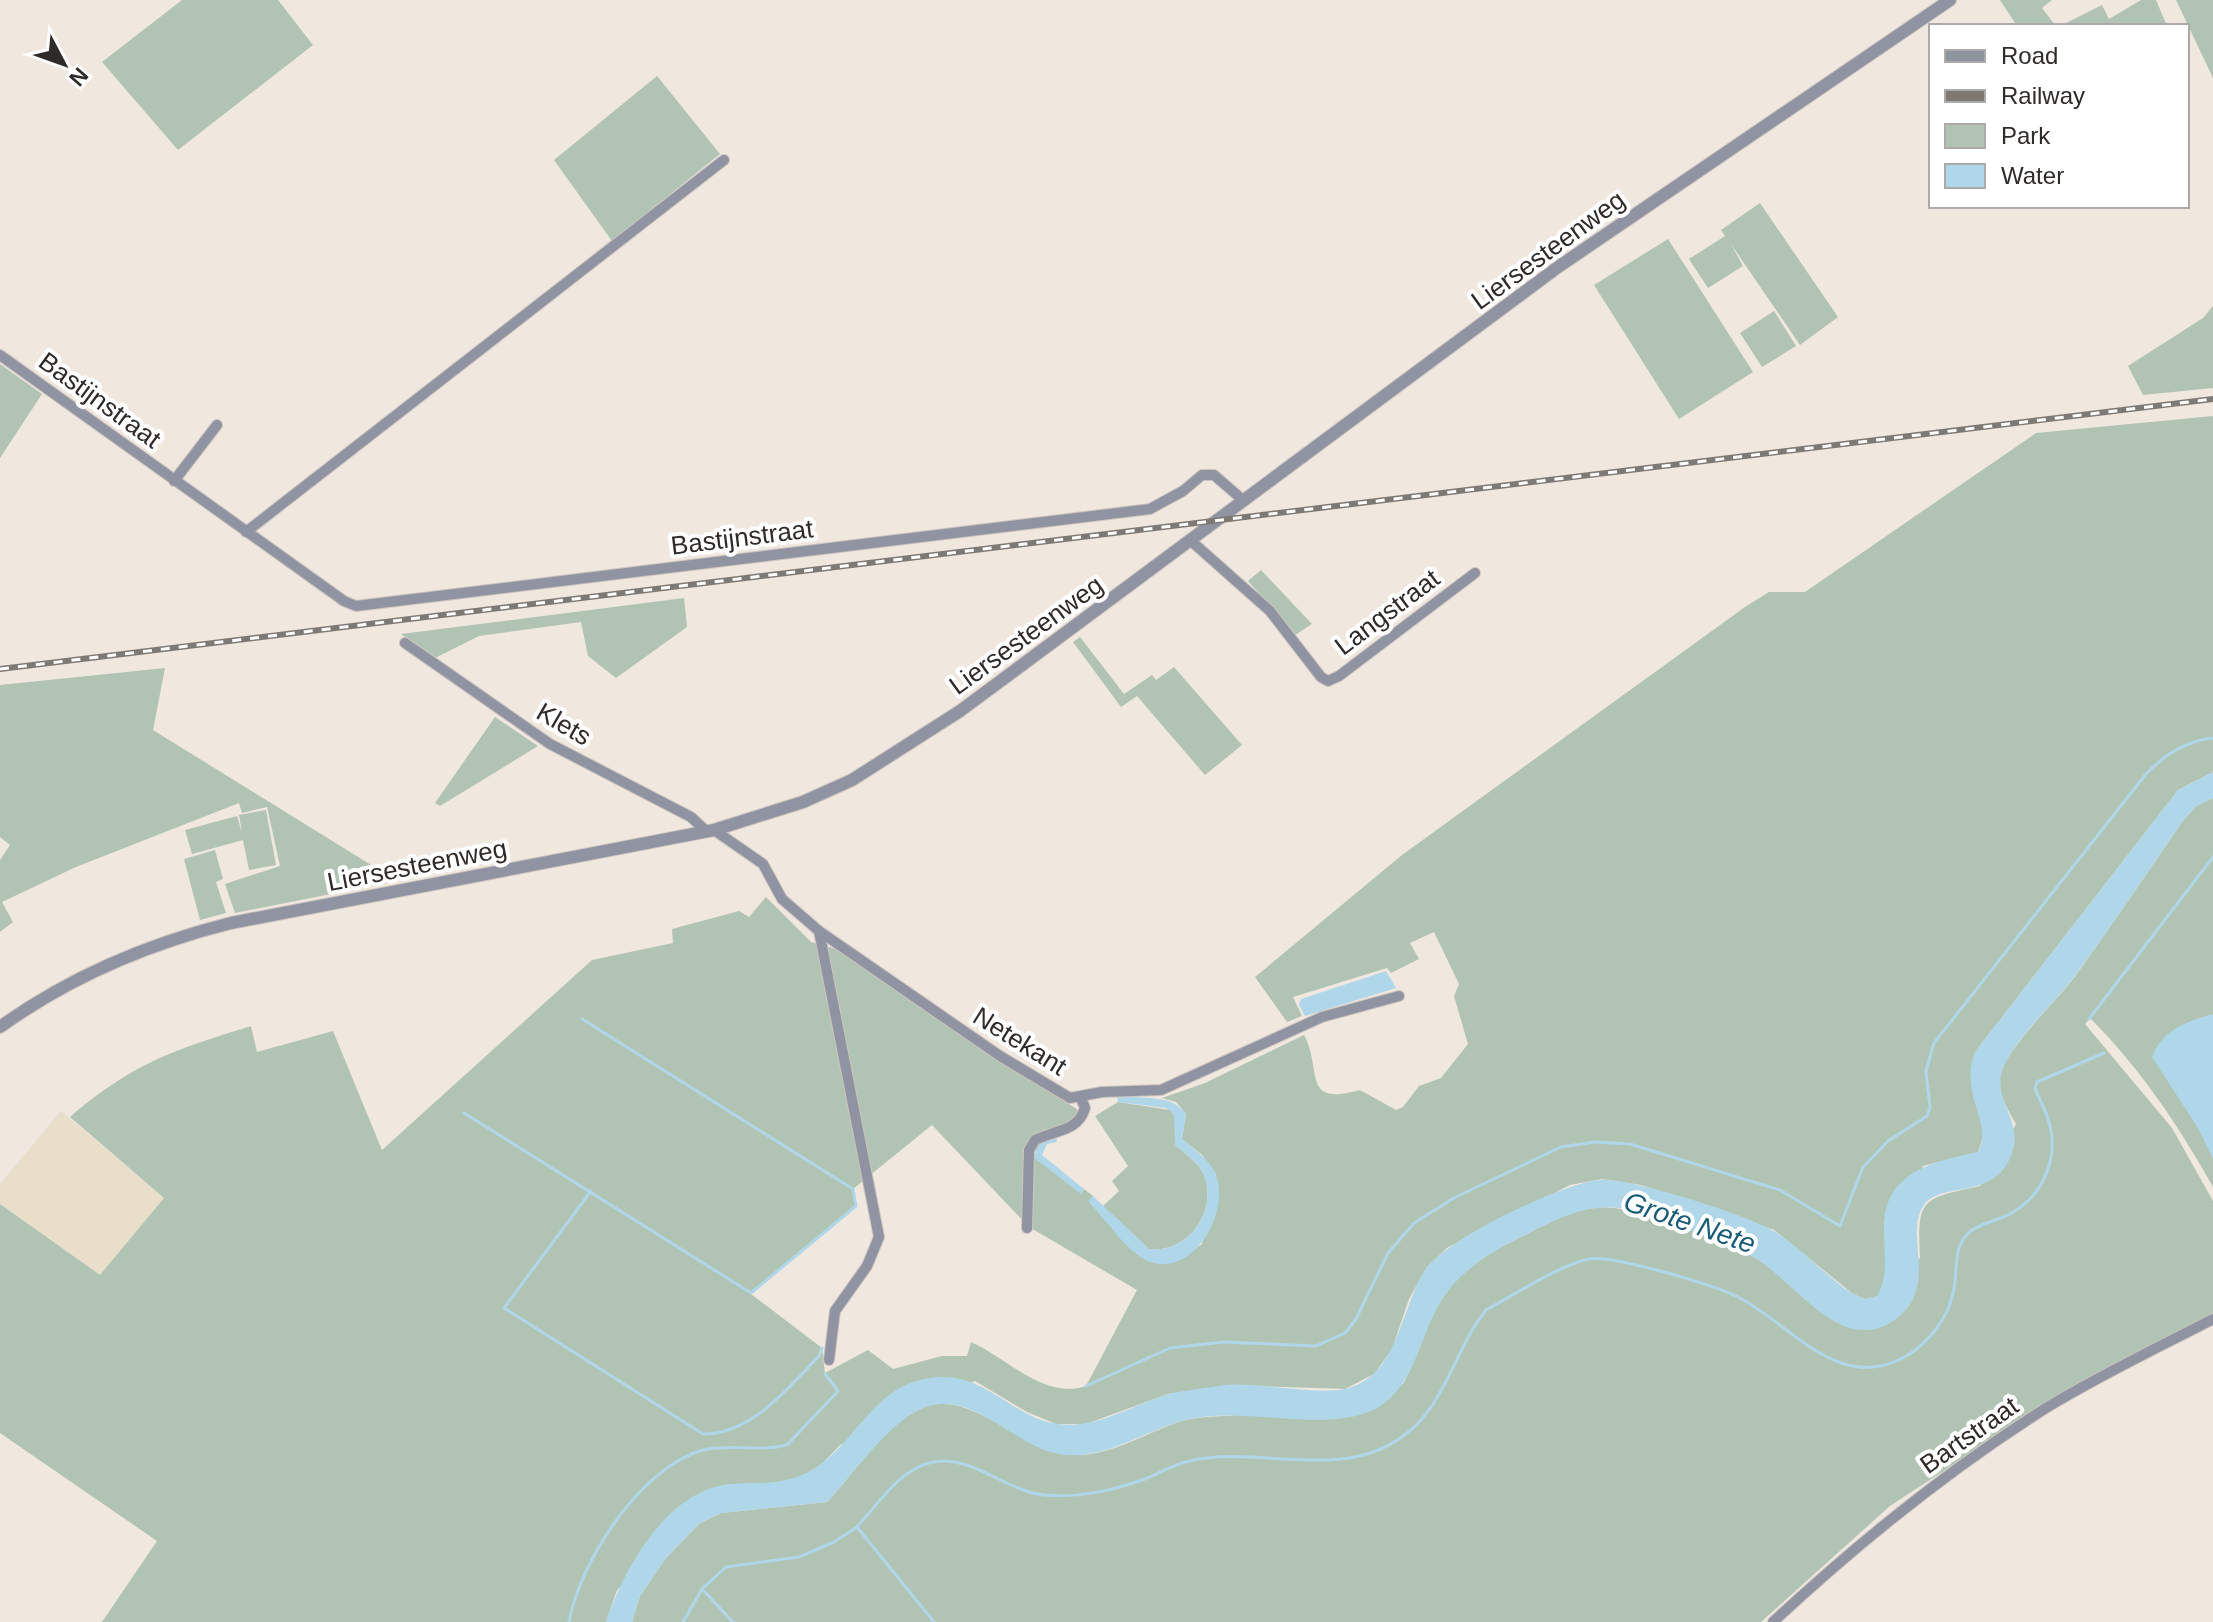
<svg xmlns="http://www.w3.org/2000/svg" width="2213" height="1622" viewBox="0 0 2213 1622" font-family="Helvetica,sans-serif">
  <rect width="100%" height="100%" fill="#f0e7df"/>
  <path fill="#e9dec9" d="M61,1111L164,1198L100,1276L0,1204V1184Z"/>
  <g fill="#b1c4b4" fill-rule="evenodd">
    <path d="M182,0H278L313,45L178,150L102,62Z"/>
    <path d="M2000,0H2052L2042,8L2056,26H2017Z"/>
    <path d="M2141,0H2156L2167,26H2060L2102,5L2109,19Z"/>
    <path d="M2176,0H2213V79L2212,76Z"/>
    <path d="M657,76L720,154L612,241L554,160Z"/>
    <path d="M1760,203L1838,317L1800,345L1731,244L1743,266L1708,288L1689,259L1725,236L1721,230Z"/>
    <path d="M1668,239L1753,372L1679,419L1594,285Z"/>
    <path d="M2213,306V388L2143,395L2128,366L2203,318Z"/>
    <path d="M1774,311L1796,346L1762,367L1740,333Z"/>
    <path d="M0,364L42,394L0,458Z"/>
    <path d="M2213,416V772L2178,790L1975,1052L1983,1137L1978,1152L1923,1166L1886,1263L1884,1283L1878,1296L1865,1299L1853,1294L1774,1230L1641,1185L1602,1179L1570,1185L1447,1248L1427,1267L1409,1299L1392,1349L1374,1374L1345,1389L1229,1385L1168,1394L1086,1424H1056L1027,1412L975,1381L840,1445L822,1464L801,1477L780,1484H728L617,1590L606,1622H102L157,1541L0,1433V1204L100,1275L164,1198L70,1117C133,1063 174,1050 251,1026L257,1052L333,1031L382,1150L592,960L673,943L672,929L739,911L749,917L766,897L811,942L836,949L1078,1110L1076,1118L1034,1153L1081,1193L1084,1189L1093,1196L1089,1202C1123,1237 1150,1285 1202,1244L1216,1174L1202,1155L1182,1139L1186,1114L1176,1102L1162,1098L1205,1083L1304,1035C1323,1069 1300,1107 1360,1090L1396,1110L1403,1107L1419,1086L1441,1078L1468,1044L1454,996L1459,984L1434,932L1410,943L1419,959L1391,973L1387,968L1293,997L1302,1016L1287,1022L1255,977L1402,855L1745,607L1769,592H1805L2036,433ZM932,1125L1029,1227L1137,1290L1086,1386C1045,1400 1007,1358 971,1342L967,1356H942L893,1369L868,1350L825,1373L822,1348L751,1294L856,1206L853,1189Z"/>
    <path d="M1261,570L1312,624L1295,635L1248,581Z"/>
    <path d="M684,598L687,627L616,678L588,656L581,622L479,636L433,659L401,634Z"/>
    <path d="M1080,637L1124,694L1152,675L1156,680L1174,667L1242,745L1205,775L1137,696L1121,707L1073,642Z"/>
    <path d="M165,668L153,730L397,881L235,913L225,884L280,866L267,807L242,813L239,803L76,867L2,902L13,922L0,932V860L10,845L0,837V685Z"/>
    <path d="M495,717L538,746L440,806L435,803Z"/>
    <path d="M2213,798V1187C2179,1126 2140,1068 2090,1018L2085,1024L2172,1128L2213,1201V1314L2072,1387L1890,1506L1761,1622H632L640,1596L666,1558L700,1523L721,1513L827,1502C853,1475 890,1418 927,1406C973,1391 1025,1454 1078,1455C1112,1455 1150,1431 1182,1421C1199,1416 1218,1417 1236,1415C1292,1407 1347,1394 1403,1384C1419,1356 1426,1322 1444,1296C1462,1269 1487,1254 1515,1240C1541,1227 1565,1212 1594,1208C1629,1202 1723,1240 1755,1258C1790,1277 1810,1312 1847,1327L1920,1258C1917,1197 1922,1199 1980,1186L2016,1124C2007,1108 1996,1092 2001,1073C2009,1045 2057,1001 2076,975C2112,925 2147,873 2182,822L2196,806Z"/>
    <path d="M266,810L276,865L249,870L243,840L192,854L185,830L237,816L242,833L239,815Z"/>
    <path d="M215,850L223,879L216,882L226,913L200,920L184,859Z"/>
    <path d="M1118,1102L1170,1110L1177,1119L1175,1145C1184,1153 1196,1161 1202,1171C1221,1208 1189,1254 1149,1249L1103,1206L1119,1191L1112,1181L1128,1166L1095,1116Z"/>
  </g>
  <g fill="#b0d6e9">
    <path d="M2213,772V798L2196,806L2182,822C2146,874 2111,927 2074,977C2052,1006 2019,1034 2004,1066C1989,1100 2026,1120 2011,1156C1993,1201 1941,1181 1924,1205C1903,1235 1940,1286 1896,1319C1842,1359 1795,1280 1753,1257C1727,1243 1648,1212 1620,1208C1591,1204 1565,1215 1539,1228C1504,1246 1472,1260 1447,1292C1416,1333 1418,1402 1356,1416C1302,1428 1241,1407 1186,1420C1145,1430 1103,1462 1059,1454C1014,1446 976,1393 929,1406C892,1416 853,1475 827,1502L721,1513L700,1523L666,1558L640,1596L632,1622H606C624,1568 668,1489 731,1484C763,1482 788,1486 817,1467C861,1437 876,1379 941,1377C988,1376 1014,1418 1058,1424C1097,1429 1130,1406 1166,1395C1184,1390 1206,1388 1225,1385C1260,1382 1315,1395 1345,1389C1399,1377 1400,1307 1426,1269C1448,1238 1559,1185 1598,1180C1626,1176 1752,1216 1777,1233C1805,1251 1825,1276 1853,1294L1865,1299L1877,1296C1889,1275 1884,1254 1884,1230C1883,1172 1932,1162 1978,1152C1994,1124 1958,1093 1975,1052L2178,790Z"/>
    <path d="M1386,971L1396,988L1305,1016L1299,1005L1301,999Z"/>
    <path d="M2213,1014V1159L2198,1128L2152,1057C2162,1030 2188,1021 2213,1014Z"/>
    <path d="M1126,1095C1149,1101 1170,1093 1186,1114L1182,1139C1194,1150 1210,1159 1216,1175C1231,1215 1189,1284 1144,1259C1122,1246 1106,1219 1088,1201L1093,1196L1149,1249C1189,1254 1221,1208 1202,1171C1196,1161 1184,1153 1175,1145L1174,1114L1166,1108L1118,1102L1117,1097Z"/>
    <path d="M1056,1135L1057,1142L1047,1144L1042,1155L1084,1189L1081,1194L1033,1157L1041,1142Z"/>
  </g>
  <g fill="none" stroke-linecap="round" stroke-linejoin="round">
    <g stroke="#b0d6e9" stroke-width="3">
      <path d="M2089,1019L2213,857"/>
      <path d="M464,1113L751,1293L856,1206L853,1189L582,1019"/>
      <path d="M591,1191L504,1308L703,1434C752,1434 788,1388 819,1356L822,1348"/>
      <path d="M1086,1386L1170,1348L1223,1342L1316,1346L1345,1333L1356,1319L1388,1253L1414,1223L1454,1198L1561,1147L1595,1142L1630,1144L1780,1190L1840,1226L1863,1167L1888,1141L1927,1116L1930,1108L1926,1071L1934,1043L2146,774C2164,755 2186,741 2213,738"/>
      <path d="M857,1527C876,1506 900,1470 929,1463C970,1452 1004,1491 1044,1495C1080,1498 1111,1491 1145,1479C1160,1473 1174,1464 1190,1461C1257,1445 1337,1481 1399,1439C1446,1408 1453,1351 1486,1310C1512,1296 1562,1264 1589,1259C1611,1254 1713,1285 1736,1296C1790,1322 1839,1397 1908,1355C1929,1342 1948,1318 1953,1293C1959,1271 1951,1246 1971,1231C1983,1222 1997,1221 2010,1214C2045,1195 2061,1154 2047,1116C2044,1106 2038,1098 2035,1088L2037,1082L2104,1053"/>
      <path d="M702,1589L726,1567L799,1557L834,1542L857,1527L934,1622"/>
      <path d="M569,1622C580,1561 641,1467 703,1450C729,1443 767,1453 788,1444L838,1391L825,1374"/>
      <path d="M683,1622L702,1589L733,1622"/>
    </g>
    <g stroke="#cdc5be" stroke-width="12">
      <g id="minor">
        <path d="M0,355L344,601L356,606L1150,509L1183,491L1202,475H1214L1244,501"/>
        <path d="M174,481L217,425"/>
        <path d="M246,532L724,160"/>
        <path d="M1190,540L1270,611L1321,677L1328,681L1339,676L1475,573"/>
        <path d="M405,643L550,744L691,817L707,832"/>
        <path d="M714,830L763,864L782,899L819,931L1000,1056L1070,1098L1102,1092L1161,1090L1322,1017L1399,996"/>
        <path d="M819,931L879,1237L867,1266L835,1311L829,1360"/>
        <path d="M1027,1228L1029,1150L1035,1140C1054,1130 1078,1132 1085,1108L1081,1098"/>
        <path d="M1773,1622C1858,1543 1948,1470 2046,1408C2100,1375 2157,1348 2213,1319"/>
      </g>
    </g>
    <g stroke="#cdc5be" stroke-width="14">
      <path id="tertiary" d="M0,1027C71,976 147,944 231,923L714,830L803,802L852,780L960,711L1558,267L1950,0"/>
    </g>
    <use href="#minor" stroke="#9093a2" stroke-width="10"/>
    <use href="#tertiary" stroke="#9093a2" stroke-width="12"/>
    <g stroke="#7f7974" stroke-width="6">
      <path id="rail" d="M0,669L2213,399"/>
    </g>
    <use href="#rail" stroke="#fff" stroke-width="3" stroke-dasharray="9" stroke-linecap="butt"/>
  </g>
  <g text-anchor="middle" stroke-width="8" stroke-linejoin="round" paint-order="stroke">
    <g font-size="26" fill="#2f2b28" stroke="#fff">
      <text transform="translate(1548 250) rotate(-36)" y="9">Liersesteenweg</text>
      <text transform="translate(100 400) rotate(36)" y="9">Bastijnstraat</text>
      <text transform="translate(742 537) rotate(-7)" y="9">Bastijnstraat</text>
      <text transform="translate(1387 612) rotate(-37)" y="9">Langstraat</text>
      <text transform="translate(1026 635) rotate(-36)" y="9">Liersesteenweg</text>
      <text transform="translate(564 724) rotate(30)" y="9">Klets</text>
      <text transform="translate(417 865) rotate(-11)" y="9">Liersesteenweg</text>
      <text transform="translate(1020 1041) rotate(32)" y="9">Netekant</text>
      <text transform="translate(1969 1435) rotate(-35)" y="9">Bartstraat</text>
    </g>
    <g font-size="28" font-style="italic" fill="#195c77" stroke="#fff">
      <text transform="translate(1690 1222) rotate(19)" y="10">Grote Nete</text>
    </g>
  </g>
  <rect x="1929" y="24" width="260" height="184" fill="#ffffff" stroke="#acaaa9" stroke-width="2"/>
  <rect x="1945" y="50" width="40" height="12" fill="#9093a2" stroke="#acaaa9" stroke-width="2"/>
  <text x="2001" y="64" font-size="24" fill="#2f2b28">Road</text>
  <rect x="1945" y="90" width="40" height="12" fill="#7f7974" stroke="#acaaa9" stroke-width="2"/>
  <text x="2001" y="104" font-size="24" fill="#2f2b28">Railway</text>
  <rect x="1945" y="124" width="40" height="24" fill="#b1c4b4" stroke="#acaaa9" stroke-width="2"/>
  <text x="2001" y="144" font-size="24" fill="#2f2b28">Park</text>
  <rect x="1945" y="164" width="40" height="24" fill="#b0d6e9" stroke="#acaaa9" stroke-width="2"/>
  <text x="2001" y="184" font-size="24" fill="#2f2b28">Water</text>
  <g transform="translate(64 64) rotate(131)" stroke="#ffffff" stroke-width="6" paint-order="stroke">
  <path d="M0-6L14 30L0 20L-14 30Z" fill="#2f2b28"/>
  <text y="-12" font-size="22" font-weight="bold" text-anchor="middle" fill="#2f2b28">N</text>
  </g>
</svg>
